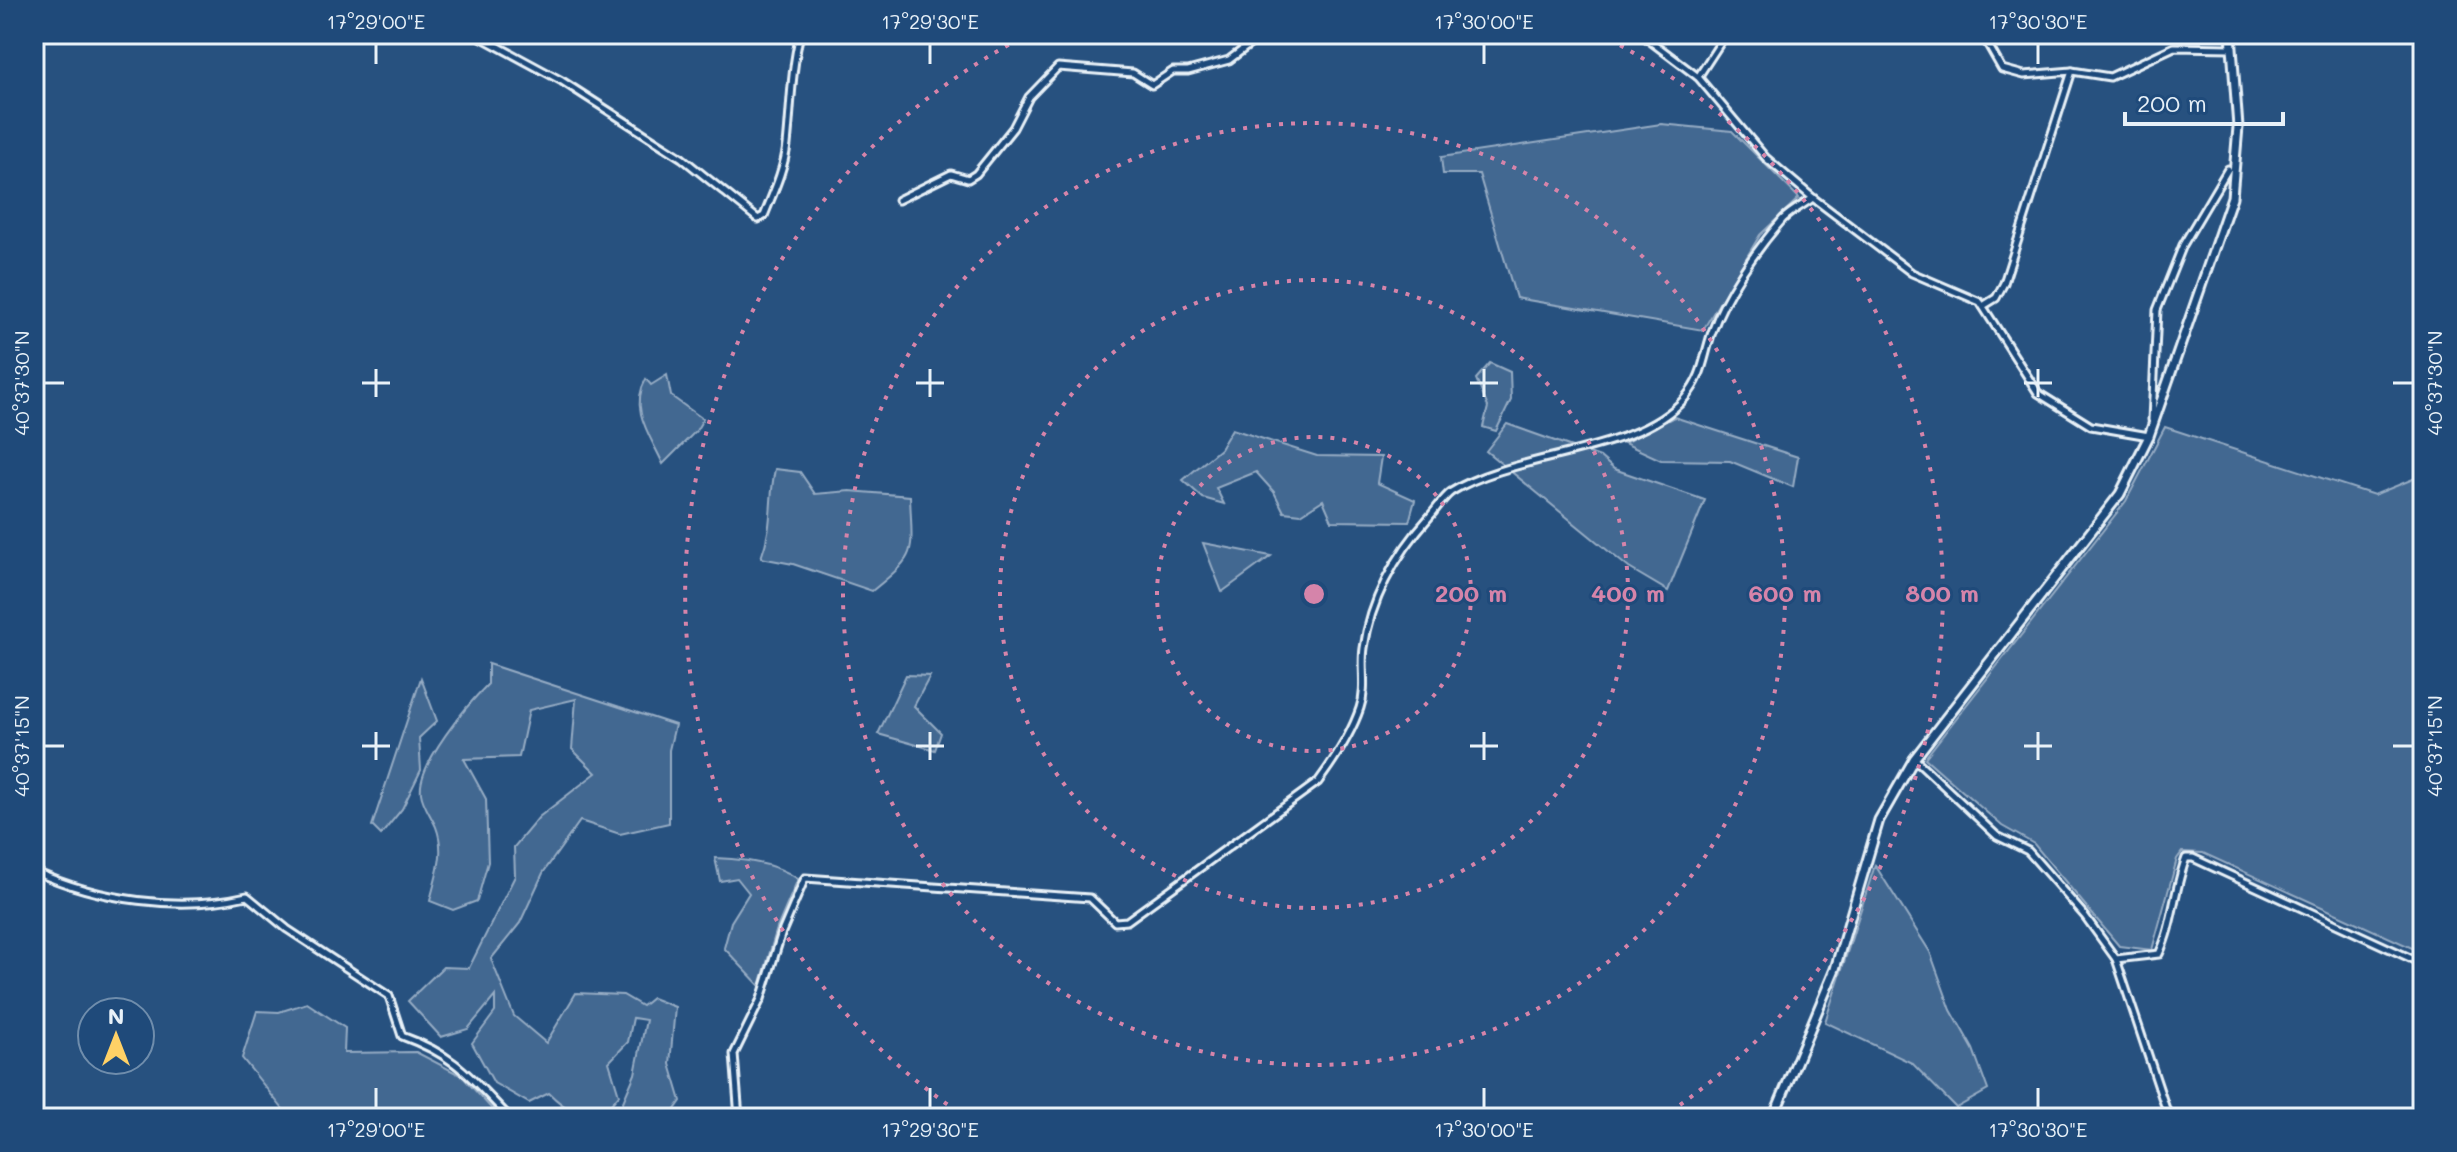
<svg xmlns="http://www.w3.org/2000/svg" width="2457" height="1152" viewBox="0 0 2457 1152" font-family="Mali,sans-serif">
  <rect width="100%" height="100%" fill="#27517f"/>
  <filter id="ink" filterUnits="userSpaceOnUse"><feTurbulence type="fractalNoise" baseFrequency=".0125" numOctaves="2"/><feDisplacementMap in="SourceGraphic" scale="16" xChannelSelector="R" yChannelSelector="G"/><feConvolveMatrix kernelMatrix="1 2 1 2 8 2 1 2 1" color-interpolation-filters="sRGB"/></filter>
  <g filter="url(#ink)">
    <g fill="#436891" stroke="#96acc4" stroke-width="2">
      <path d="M1661,124L1732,131L1799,198L1760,235L1703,330L1516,298L1479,174H1443L1441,157Z"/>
      <path d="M1490,363L1510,372L1511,400L1496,431L1483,427L1488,407L1476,379Z"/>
      <path d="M667,375L671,396L703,419L696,431L663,464C650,435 629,409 646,379L651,385Z"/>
      <path d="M1674,417L1798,457L1793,487L1730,461L1661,460L1624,443Z"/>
      <path d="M1507,424L1600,457L1614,469L1705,500L1668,591L1629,568L1486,451Z"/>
      <path d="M2165,427L2374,495L2423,475V953L2203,853L2182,852L2177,859L2152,950L2119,946L2034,844L2002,826L1925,758L2126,501Z"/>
      <path d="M1232,429L1317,456L1381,457L1377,483L1415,500L1409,522L1332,521L1323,500L1301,514L1284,512L1274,492L1256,472L1216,488L1224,504L1203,498L1183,480L1220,449Z"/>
      <path d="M775,469L800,472L815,494L850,491L910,496C912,555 919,553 872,591L793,564L761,558C774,523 768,502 775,469Z"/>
      <path d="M1203,543L1271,556L1222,592Z"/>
      <path d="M488,664L675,725L669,750V823L620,834L580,821L543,873L520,923L491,959L514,1016L546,1043L576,993L623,995L642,1006L652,998L675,1007L670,1064L681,1101L669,1118H616L635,1074L646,1020L633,1018L628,1042L609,1062L619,1095L599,1118C580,1118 562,1106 549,1093L529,1103L494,1083L472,1043L495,1012V996L468,1029L441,1037L408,1001L443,967L469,968L515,876L514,847L539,817L596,773L572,749L576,699L529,710L519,757L464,759L486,799L488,862L477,901L453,910L430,901C436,875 446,853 436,827C432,817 422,804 421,793C417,764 468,704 488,684Z"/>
      <path d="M906,675L930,676L914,706L941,733L935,750L878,734Z"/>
      <path d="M421,678L437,721L419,738L421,770L402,809L381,835L372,826Z"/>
      <path d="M715,858C743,859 776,863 798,879L777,928L760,986L724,948L731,922L749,893L737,878L720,881Z"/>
      <path d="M1875,865L1930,952L1951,1010L1973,1049L1988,1090L1956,1108L1912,1063L1825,1022Z"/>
      <path d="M307,1003L345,1028L344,1053L416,1052L462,1076L500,1118H290L242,1058L257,1011L279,1012Z"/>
    </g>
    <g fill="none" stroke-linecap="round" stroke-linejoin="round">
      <g stroke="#e8f1f8" stroke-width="11">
        <g id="street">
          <path d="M475,34L562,81L682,158L758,219L764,216C773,193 784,170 787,145C791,107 791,71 800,34"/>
          <path d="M1641,34L1698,77L1766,158L1813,198L1912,273L1980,302L2038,393L2091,426L2149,436"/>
          <path d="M1982,34L2002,69L2024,75L2072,71L2110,77L2174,47L2232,48"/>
          <path d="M1698,77L1726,34"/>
          <path d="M898,200L951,174L968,179L976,174L1013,128L1029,97L1058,67L1133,73L1152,85L1173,71H1188L1229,60L1254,41L1274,34"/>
          <path d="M1983,306L1996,298L2004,283L2072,71"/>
          <path d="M2152,420L2157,310L2183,245L2228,169"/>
          <path d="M1915,759L1997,836L2028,851L2085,916L2116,959L2169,1118"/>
          <path d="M34,871C97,900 178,912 247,896L287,929L389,996L402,1036C457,1056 471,1078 510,1118"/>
          <path d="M2116,959L2159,954C2173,925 2174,890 2186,858H2193L2423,964"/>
          <path d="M739,1118L734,1054L761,999L782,932L805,878L1090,898L1115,922L1127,921L1318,782C1335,759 1351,735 1360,708C1367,688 1361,668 1364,648C1371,597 1397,553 1431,515C1437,508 1444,497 1451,492C1517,451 1636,456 1685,398C1704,375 1703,358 1712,332C1725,294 1756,250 1783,219C1791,211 1803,205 1813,198"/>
        </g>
      </g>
      <g stroke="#e8f1f8" stroke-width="13">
        <path id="secondary" d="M1773,1118L1835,969L1879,820L1914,759L2120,494L2149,436L2232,197L2238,127L2231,34"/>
      </g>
      <use href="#street" stroke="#1f4a7a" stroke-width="5"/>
      <use href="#secondary" stroke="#1f4a7a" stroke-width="7"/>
    </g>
  </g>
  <path fill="none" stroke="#e8f1f8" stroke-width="3" d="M376,44V64M930,44V64M1484,44V64M2038,44V64M376,369V397M930,369V397M1484,369V397M2038,369V397M44,383H64M362,383H390M916,383H944M1470,383H1498M2024,383H2052M2393,383H2413M376,732V760M930,732V760M1484,732V760M2038,732V760M44,746H64M362,746H390M916,746H944M1470,746H1498M2024,746H2052M2393,746H2413M376,1088V1108M930,1088V1108M1484,1088V1108M2038,1088V1108"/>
  <g fill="none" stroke="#d584aa" stroke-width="4" stroke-dasharray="4 8">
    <circle cx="1314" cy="594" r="157"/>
    <circle cx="1314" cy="594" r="314"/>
    <circle cx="1314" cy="594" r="471"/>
    <path d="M967 1118A628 628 0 0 1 1029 34M1599 34A628 628 0 0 1 1661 1118"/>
  </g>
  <circle cx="1314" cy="594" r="12" fill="#d584aa" stroke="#1f4a7a" stroke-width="4"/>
  <g font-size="24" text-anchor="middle" font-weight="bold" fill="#d584aa" stroke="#1f4a7a" stroke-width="6" stroke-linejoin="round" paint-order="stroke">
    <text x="1471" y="602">200 m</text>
    <text x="1628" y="602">400 m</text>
    <text x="1785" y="602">600 m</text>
    <text x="1942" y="602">800 m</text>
  </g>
  <rect width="2457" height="1152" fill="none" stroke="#1f4a7a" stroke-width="88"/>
  <g transform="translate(116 1036)"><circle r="38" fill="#1f4a7a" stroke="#6f8dac" stroke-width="2"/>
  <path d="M0-6L14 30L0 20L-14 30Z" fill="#ffd166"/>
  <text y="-12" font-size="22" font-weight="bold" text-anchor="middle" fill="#e8f1f8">N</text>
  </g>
  <path d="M2125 112v12h158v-12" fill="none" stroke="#e8f1f8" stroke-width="4"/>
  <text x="2137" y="112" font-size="24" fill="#e8f1f8" stroke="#1f4a7a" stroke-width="6" paint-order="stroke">200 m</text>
  <rect x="44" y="44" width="2369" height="1064" fill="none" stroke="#e8f1f8" stroke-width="3"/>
  <g font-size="20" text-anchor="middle" fill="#e8f1f8">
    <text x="376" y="29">17°29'00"E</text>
    <text x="930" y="29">17°29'30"E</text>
    <text x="1484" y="29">17°30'00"E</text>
    <text x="2038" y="29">17°30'30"E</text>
    <text transform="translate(22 383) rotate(-90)" y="7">40°37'30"N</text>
    <text transform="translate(2435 383) rotate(-90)" y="7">40°37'30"N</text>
    <text transform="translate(22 746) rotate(-90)" y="7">40°37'15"N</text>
    <text transform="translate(2435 746) rotate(-90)" y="7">40°37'15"N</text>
    <text x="376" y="1137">17°29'00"E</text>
    <text x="930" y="1137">17°29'30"E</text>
    <text x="1484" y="1137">17°30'00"E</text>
    <text x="2038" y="1137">17°30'30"E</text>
  </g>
</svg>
